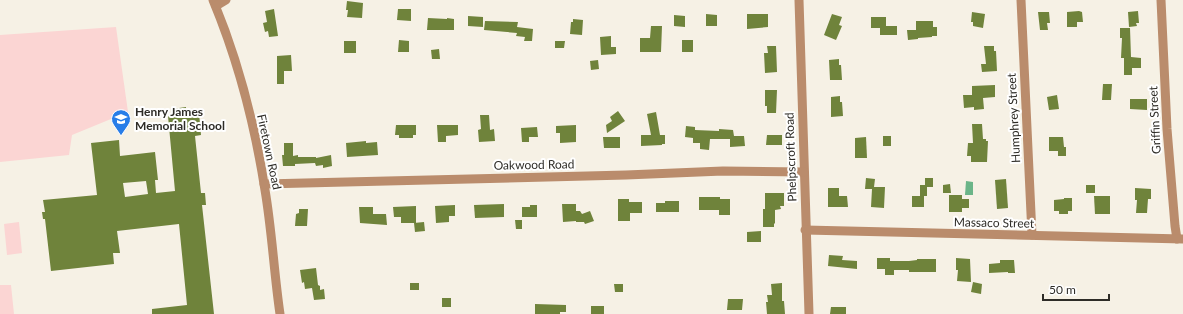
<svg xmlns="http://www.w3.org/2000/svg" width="1183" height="314" viewBox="0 0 1183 314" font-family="Lato,sans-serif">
  <rect width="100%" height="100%" fill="#f6f1e5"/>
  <g fill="#fbd5d3">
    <path d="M116,27L128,112L72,135L69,155L0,162V35Z"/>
    <path d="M19,222L22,253L7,255L4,224Z"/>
    <path d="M0,285H11L14,314H0Z"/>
  </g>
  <path fill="#6bb588" d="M966,181L973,182V195H965Z"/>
  <g fill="#6f833b" fill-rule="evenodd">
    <path d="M347,1L363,3L362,18L347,17L348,10H346Z"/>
    <path d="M274,9L278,36L269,37L268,31L265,32L263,23L267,22L265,11Z"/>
    <path d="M398,9H411V21L397,20Z"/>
    <path d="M1079,11L1082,12L1083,22H1077V27H1067V12Z"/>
    <path d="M1138,11L1139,23H1136L1137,26L1129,27L1128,12Z"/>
    <path d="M972,12L985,14L983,28L973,26V22H971Z"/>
    <path d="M1038,12H1049L1050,23H1047L1048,30H1040Z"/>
    <path d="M706,14L717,15V26H706Z"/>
    <path d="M747,14H768V27L747,29Z"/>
    <path d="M832,14L842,17L839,25L842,26L836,40L824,35Z"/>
    <path d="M674,15L685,16V27L674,26Z"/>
    <path d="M468,16L483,17V27L468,26Z"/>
    <path d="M871,17H886V26H897V35H880V28H871Z"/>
    <path d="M428,18L447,19V18L454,19V30H427Z"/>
    <path d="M573,19L583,20L582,35L570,34L571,22H573Z"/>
    <path d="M485,21L518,22L517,27L533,29L532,41H524L525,37L516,36L517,33L484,30Z"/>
    <path d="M916,21H933V27H937V36H932V37L918,38V39L908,40L907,30H916Z"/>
    <path d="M651,26H662L661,52H640V38H650Z"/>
    <path d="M1120,28H1130L1131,57L1141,58V68H1132V75H1124V58H1121L1122,38H1120Z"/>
    <path d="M611,36V47H616V54L601,55L600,37Z"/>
    <path d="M399,40L409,41V52H398Z"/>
    <rect x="682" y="40" width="11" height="12"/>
    <rect x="344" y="41" width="12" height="12"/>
    <path d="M555,41H565L564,48H555Z"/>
    <path d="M767,46H776L777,72L765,73L764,53H768Z"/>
    <path d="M984,46H994V51H996L997,71L982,72L981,64H986Z"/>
    <path d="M439,49L440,59H432L431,50Z"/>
    <path d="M291,55L292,71H284V84H277V56Z"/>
    <path d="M839,59V65H841L842,80H830L829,60Z"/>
    <path d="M598,60L599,69L591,70L590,61Z"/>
    <path d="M1103,84H1112L1111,100H1102Z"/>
    <path d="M995,85V97L983,98L984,109L974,110V107L964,108L963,95H972V86Z"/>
    <path d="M765,90H777L776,113H767V106H765Z"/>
    <path d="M1057,95L1059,109L1049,110L1047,97Z"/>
    <path d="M840,96V102H842L843,116L831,117V97Z"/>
    <path d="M1130,99H1147V110L1130,109Z"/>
    <path d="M186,107V114L199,113L201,135L195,136L201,193H205L206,205H202L214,314H152V309L187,305L179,224L117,231L120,253H113L114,264L51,271L45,219H43L42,212H45L43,200L97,195L91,143L119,140L120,156L155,152L158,180H155L156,193L175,191L168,116H172V109ZM146,181L148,194L125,197L123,183Z"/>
    <path d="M618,111L625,121L607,133L606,125L612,121L610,117Z"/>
    <path d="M656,112L660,135H665V144H662V145L641,146V135H651L647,114Z"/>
    <path d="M480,115H489L490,130L494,129L495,141L479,142L478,130L481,129Z"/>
    <path d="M972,124H982L983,139H986V141H988L987,162H971V156H967L968,143H973Z"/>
    <path d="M396,125H416V135H413V138H399V135H395Z"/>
    <path d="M437,125H458V135L446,136V142H438Z"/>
    <path d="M576,125V142L560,143V133H556V126Z"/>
    <path d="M686,126L695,127V130L719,131V129L733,130L734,136H744L745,146L730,147V139H710L709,150L700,149V143H693V138L685,137Z"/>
    <path d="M537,127L538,137H529V142H522L521,128Z"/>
    <path d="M767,135H782V145H766Z"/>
    <rect x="883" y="136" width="8" height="10"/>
    <path d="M603,137H620V148H604Z"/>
    <path d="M866,137L867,158H855V138Z"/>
    <path d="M1049,137H1063L1064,147H1066V156H1058V151H1049Z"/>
    <path d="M366,141V143L377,142L378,155L347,157L346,143Z"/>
    <path d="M284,143H293V156L298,155V157H316V158L331,155L332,166L323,168V165L316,166L315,163L295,164V166H283L282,155H284Z"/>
    <path d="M866,178L875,179L874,187H885L884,208L871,207L872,189H865Z"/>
    <path d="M925,178H933V187H927V196H924V207H912V196H920V185H925Z"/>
    <path d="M1006,179L1008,208L997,209L995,180Z"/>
    <path d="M950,184L951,193H943V185Z"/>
    <rect x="1086" y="185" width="9" height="8"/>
    <path d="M828,188H839V196H847L848,207H828Z"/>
    <path d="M1135,188L1151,189V199H1148L1147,213H1136L1137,200H1135Z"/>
    <path d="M765,193H784V206H780L781,209L775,210V224L774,223V227H763V209H765Z"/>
    <path d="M949,195H962V199H969V208H962V212H949Z"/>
    <path d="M1094,196H1110V214H1095Z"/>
    <path d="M699,197H720V199H730V215H719V210H699Z"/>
    <path d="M1064,198H1072V211H1068V214H1059V211H1054V200L1064,199Z"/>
    <path d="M618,199H629V202H642V213H630V221H618Z"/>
    <path d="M665,201H679V212H656V203H665Z"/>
    <path d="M504,204V217L475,218L474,205Z"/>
    <path d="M562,204H576V211H580L582,214L590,211L594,221L585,224L584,222H576V221L563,222Z"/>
    <path d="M455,205V216H449V222L436,223L435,206Z"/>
    <path d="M530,205H537V217H522V207H530Z"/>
    <path d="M416,206V223H401V217H394L393,207Z"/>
    <path d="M359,207H373V214H386L387,225L360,223Z"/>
    <path d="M299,209H308L307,226H295L296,214L299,213Z"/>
    <path d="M515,220H522V229H516Z"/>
    <path d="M424,222L425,231L415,232L414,223Z"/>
    <path d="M761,231V242H747V232Z"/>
    <path d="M829,255L843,256L842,260L857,261V269L828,266Z"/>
    <path d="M877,258H890V261H909L917,260V259H936V272H909V270H894V275H885V269H877Z"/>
    <path d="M956,258L970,259L971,282L957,281L958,270H956Z"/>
    <path d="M1000,260H1014L1015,273H1008V272L989,273V264L1000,263Z"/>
    <path d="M316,268L318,285L320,286V290L324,289L325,299L314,300L312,288L305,289L304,282L302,283L300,270Z"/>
    <path d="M973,282L982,284L981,294L971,292Z"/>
    <rect x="410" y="283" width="9" height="7"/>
    <path d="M782,283V301H784L785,314H767L766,302H768L767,295H772L771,284Z"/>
    <path d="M614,284H623V292H615Z"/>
    <rect x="442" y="298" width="9" height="9"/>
    <path d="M728,299H743L742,310H727Z"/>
    <path d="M535,304L566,305V312H560V314H535Z"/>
    <rect x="591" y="306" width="13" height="8"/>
    <path d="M831,307H846V314H830Z"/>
  </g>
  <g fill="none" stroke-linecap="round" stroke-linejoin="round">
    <g stroke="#ba8c6c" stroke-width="9">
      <path d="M213,0C238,60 255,126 265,190C272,231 274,273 280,314"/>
      <path d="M799,0L809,314"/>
      <path d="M1021,0L1032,235"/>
      <path d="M1161,0L1167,129L1175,226L1177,239"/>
      <path d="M216,6L226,0"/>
      <path d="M264,184L626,175L723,171L804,172"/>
      <path d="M805,230L1183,239"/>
    </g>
  </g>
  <defs>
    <g id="school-pin" transform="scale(1)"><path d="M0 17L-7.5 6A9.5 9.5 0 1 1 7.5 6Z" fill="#287de8" stroke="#fff"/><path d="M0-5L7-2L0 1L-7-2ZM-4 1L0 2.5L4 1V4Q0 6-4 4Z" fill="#fff"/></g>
  </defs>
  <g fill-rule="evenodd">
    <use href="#school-pin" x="121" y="119"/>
  </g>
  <g text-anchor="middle" stroke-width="4" stroke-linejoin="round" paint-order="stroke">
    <g font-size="12" font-weight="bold" fill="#2e2c27" stroke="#fff" text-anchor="start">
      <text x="135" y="116">Henry James<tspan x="135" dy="14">Memorial School</tspan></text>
    </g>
    <g font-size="12" fill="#2e2c27" stroke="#fff">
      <text transform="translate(1014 118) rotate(-93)" y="4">Humphrey Street</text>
      <text transform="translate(1155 120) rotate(-93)" y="4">Griffin Street</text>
      <text transform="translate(269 152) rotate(78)" y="4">Firetown Road</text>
      <text transform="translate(791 157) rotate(-92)" y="4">Phelpscroft Road</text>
      <text transform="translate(534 165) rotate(-1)" y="4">Oakwood Road</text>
      <text transform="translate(994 223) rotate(1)" y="4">Massaco Street</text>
    </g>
  </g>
  <path d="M1043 294v6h66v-6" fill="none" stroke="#2e2c27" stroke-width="2"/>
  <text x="1049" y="294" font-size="12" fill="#2e2c27" stroke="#ffffff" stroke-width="3" paint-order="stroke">50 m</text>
</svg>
